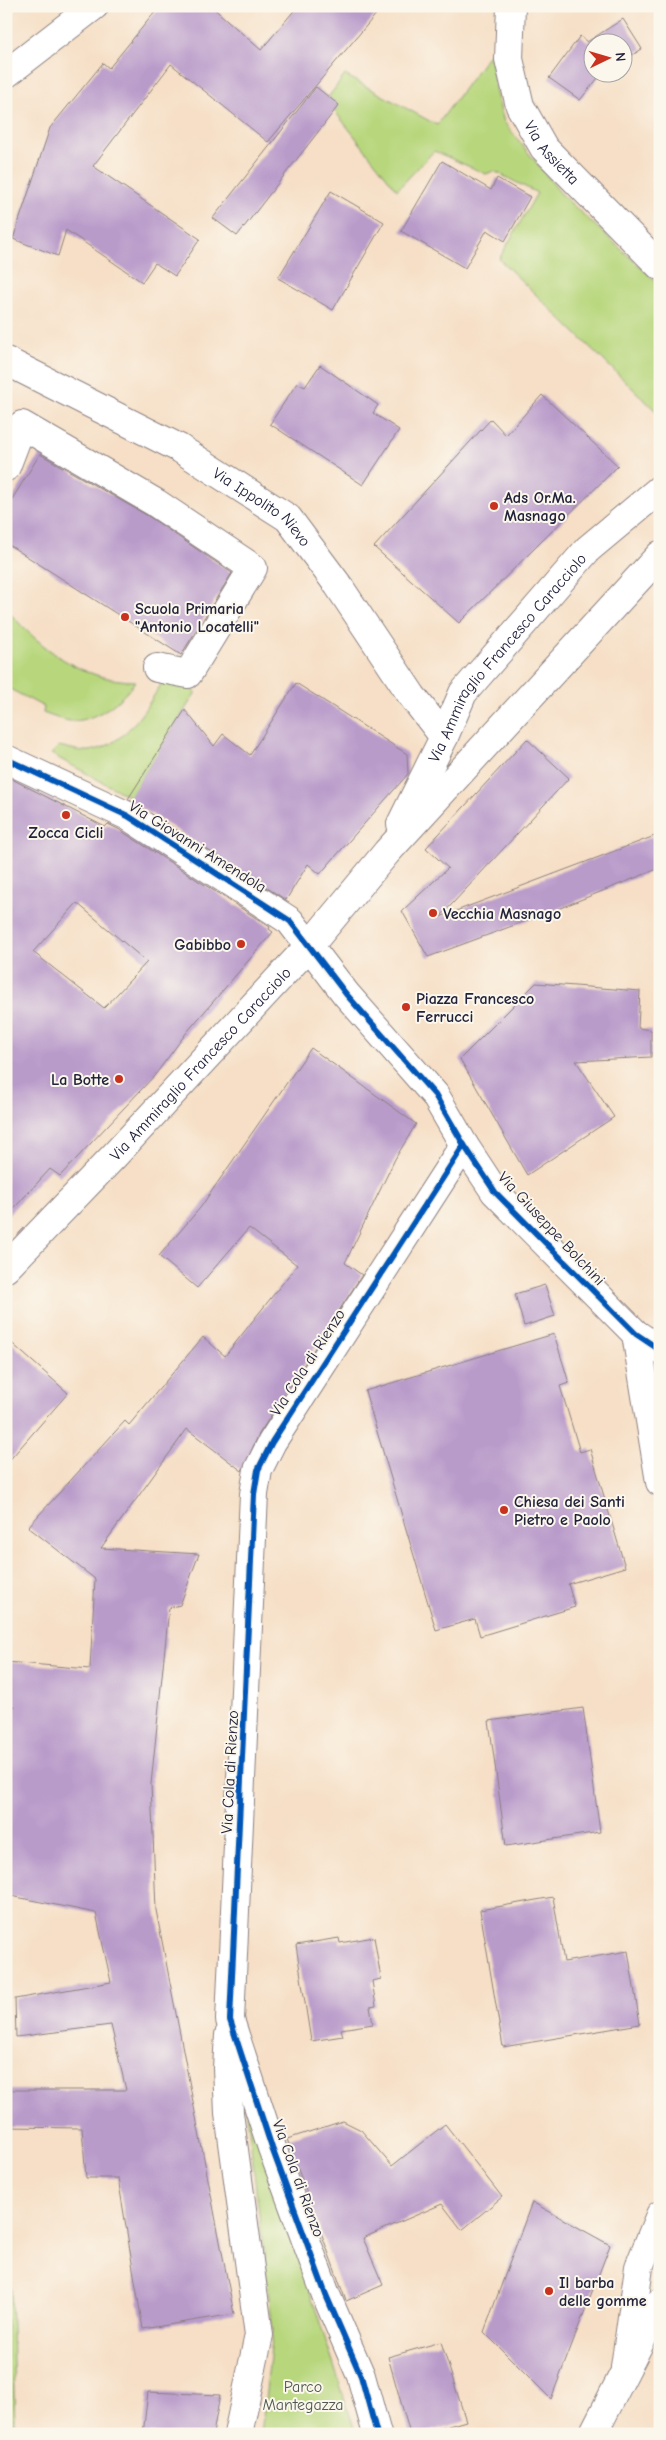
<svg xmlns="http://www.w3.org/2000/svg" width="666" height="2440" viewBox="0 0 666 2440" font-family="'Comic Neue',sans-serif">
  <rect width="100%" height="100%" fill="#fbf7ec"/>
  <filter id="ink" filterUnits="userSpaceOnUse"><feTurbulence type="fractalNoise" baseFrequency=".02" numOctaves="2"/><feDisplacementMap in="SourceGraphic" scale="10" xChannelSelector="R" yChannelSelector="G"/><feConvolveMatrix kernelMatrix="1 2 1 2 8 2 1 2 1" color-interpolation-filters="sRGB"/></filter>
  <filter id="wash" filterUnits="userSpaceOnUse"><feTurbulence type="fractalNoise" baseFrequency=".0096" numOctaves="4" result="noise"/><feDisplacementMap in="SourceGraphic" scale="20" xChannelSelector="R" yChannelSelector="G"/><feGaussianBlur stdDeviation="1.12" result="paint"/><feColorMatrix in="noise" values="0 0 0 0 0 0 0 0 0 0 0 0 0 0 0 0 0 1.4 0 .05"/><feComposite in="paint" operator="in"/></filter>
  <g filter="url(#wash)">
    <rect width="100%" height="100%" fill="#f6dfc6"/>
    <g fill="#b8d77d" stroke="#6d7c5c">
      <path d="M490,53L496,93L504,122L562,195L660,285V415L499,259L537,193L494,171L486,174L434,151L397,190L326,100L345,75L437,125Z"/>
      <path d="M6,609C41,648 81,681 135,681C123,701 94,722 70,721C61,720 51,716 43,713L44,707L6,687Z"/>
      <path d="M167,675L196,692L130,797L51,754L59,746C68,748 81,752 90,751C128,745 148,704 167,675Z"/>
      <path d="M244,2088L356,2434H261L273,2331Z"/>
      <path d="M6,2187H8L15,2427L26,2434H6Z"/>
    </g>
    <g id="blocks">
      <g fill="#b99bca" fill-rule="evenodd">
        <path d="M160,6H211L261,50L298,6H383L268,142L171,64L93,166L200,239L175,276L155,263L142,282L66,230L58,256L13,239L50,128L103,63L109,68Z"/>
        <path d="M623,19L642,49L624,60V42H594V72H603L580,100L549,78L580,36L587,42Z"/>
        <path d="M316,87L339,105L237,236L213,218Z"/>
        <path d="M442,161L491,190L497,178L530,197L505,241L487,230L465,268L401,231Z"/>
        <path d="M331,191L384,222L333,310L278,278Z"/>
        <path d="M320,365L378,405L373,413L399,430L363,485L270,424L297,383L305,387Z"/>
        <path d="M542,395L618,466L459,623L374,547L491,419L506,435Z"/>
        <path d="M40,454L148,516L232,573L181,655L6,543V509Z"/>
        <path d="M296,683L407,754L408,774L320,874L308,864L286,900L128,799L185,710L214,746L223,734L250,755Z"/>
        <path d="M527,739L569,778L440,917L660,834V868L550,912L428,957L402,911L448,868L426,848Z"/>
        <path d="M6,776L105,827L108,824L120,830L270,927L269,929L273,932L187,1032L155,1075L60,1176L50,1169L6,1217ZM77,903L147,962L104,1008L33,952Z"/>
        <path d="M536,983L640,991L638,1028L651,1030V1057L576,1061L614,1117L527,1175L460,1059Z"/>
        <path d="M311,1048L416,1124L395,1159L345,1263L362,1275L259,1434L242,1471L187,1429L101,1548L199,1554L180,1605L169,1608L151,1784L156,1910L234,2314L143,2329L118,2178H86L82,2128L6,2127L7,2090H126L111,2025L16,2037L15,1999L111,1982L96,1913L6,1895V1738L14,1706L6,1705V1662L90,1669L95,1579L28,1527L125,1421L129,1425L203,1337L225,1356L297,1265L249,1228L197,1288L159,1256L200,1208Z"/>
        <path d="M545,1285L555,1316L524,1326L515,1294Z"/>
        <path d="M554,1334L569,1383L560,1386L580,1452L590,1449L625,1567L568,1584L575,1607L480,1636L475,1619L436,1630L365,1391Z"/>
        <path d="M6,1338L68,1393L6,1464Z"/>
        <path d="M583,1708L600,1832L506,1846L489,1721Z"/>
        <path d="M553,1897L564,1962L628,1951L640,2024L503,2047L480,1910Z"/>
        <path d="M374,1937L381,1979L372,1981L376,2006L370,2007L373,2024L341,2029L343,2036L311,2041L296,1945L339,1938L340,1943Z"/>
        <path d="M343,2121L361,2130L392,2166L445,2124L502,2197L462,2230L442,2204L363,2238L383,2285L346,2301L287,2139Z"/>
        <path d="M532,2202L610,2245L551,2399L484,2332Z"/>
        <path d="M441,2342L466,2421L421,2434H410L388,2357Z"/>
        <path d="M148,2392L220,2395L213,2434H143Z"/>
      </g>
    </g>
  </g>
  <g filter="url(#ink)">
    <use href="#blocks" fill-opacity="0" stroke="#8c8080" stroke-width="1"/>
    <g fill="none" stroke-linecap="round" stroke-linejoin="round">
      <g stroke="#8c8080" stroke-width="30">
        <g id="minor">
          <path id="s1" d="M511,6L509,59L520,106L544,148L660,266"/>
          <path d="M6,74L94,6"/>
          <path id="s2" d="M6,361L179,448L288,518L338,585L412,696L444,737"/>
          <path d="M6,467L22,425L156,503L253,568L188,674L157,668"/>
          <path d="M6,759L128,816L290,921L346,994L435,1095L464,1145L495,1192L636,1334L660,1350"/>
          <path d="M636,1334L660,1482"/>
          <path d="M229,2035L227,2068L229,2113L259,2335L238,2434"/>
          <path d="M625,2367L639,2267L660,2215"/>
          <path d="M377,2434L361,2376L326,2295L272,2148L230,2020L254,1494L258,1470L272,1442L464,1145"/>
          <path d="M593,2434L660,2303"/>
        </g>
      </g>
      <g stroke="#8c8080" stroke-width="30">
        <g id="major">
          <path id="s3" d="M401,824L444,737L463,693L588,549L660,489"/>
          <path id="s4" d="M6,1268L113,1157L310,945L387,852L660,555"/>
        </g>
      </g>
      <use href="#minor" stroke="#fff" stroke-width="28"/>
      <use href="#major" stroke="#fff" stroke-width="28"/>
      <g stroke="#fbf7ec" stroke-width="9">
        <g id="cycleway">
          <path d="M6,759L128,816L290,921L346,994L435,1095L464,1145L495,1192L636,1334L660,1350"/>
          <path d="M377,2434L361,2376L326,2295L272,2148L230,2020L254,1494L258,1470L272,1442L464,1145"/>
        </g>
      </g>
      <use href="#cycleway" stroke="#0057b8" stroke-width="6"/>
    </g>
  </g>
  <g fill="#c8321e" stroke="#fbf7ec" stroke-width="2">
    <circle cx="494" cy="506" r="5"/>
    <circle cx="125" cy="617" r="5"/>
    <circle cx="66" cy="815" r="5"/>
    <circle cx="433" cy="913" r="5"/>
    <circle cx="241" cy="944" r="5"/>
    <circle cx="406" cy="1007" r="5"/>
    <circle cx="119" cy="1079" r="5"/>
    <circle cx="504" cy="1510" r="5"/>
    <circle cx="549" cy="2291" r="5"/>
  </g>
  <g text-anchor="middle" stroke-width="4" stroke-linejoin="round" paint-order="stroke">
    <g font-size="16" fill="#22223b" stroke="#fbf7ec">
      <text dy="6" stroke="none"><textPath href="#s1" startOffset="158">Via Assietta</textPath></text>
      <text dy="6" stroke="none"><textPath href="#s2" startOffset="296">Via Ippolito Nievo</textPath></text>
      <text dy="6" stroke="none"><textPath href="#s3" startOffset="199">Via Ammiraglio Francesco Caracciolo</textPath></text>
      <text transform="translate(198 846) rotate(32)" y="6">Via Giovanni Amendola</text>
      <text dy="6" stroke="none"><textPath href="#s4" startOffset="282">Via Ammiraglio Francesco Caracciolo</textPath></text>
      <text transform="translate(552 1228) rotate(47)" y="6">Via Giuseppe Bolchini</text>
      <text transform="translate(307 1362) rotate(-57)" y="6">Via Cola di Rienzo</text>
      <text transform="translate(229 1772) rotate(-87)" y="6">Via Cola di Rienzo</text>
      <text transform="translate(299 2178) rotate(70)" y="6">Via Cola di Rienzo</text>
    </g>
    <g font-size="16" font-weight="bold" fill="#22223b" stroke="#fbf7ec" text-anchor="start">
      <text x="504" y="503">Ads Or.Ma.<tspan x="504" dy="18">Masnago</tspan></text>
      <text x="135" y="614">Scuola Primaria<tspan x="135" dy="18">"Antonio Locatelli"</tspan></text>
      <text x="66" y="838" text-anchor="middle">Zocca Cicli</text>
      <text x="443" y="919">Vecchia Masnago</text>
      <text x="231" y="950" text-anchor="end">Gabibbo</text>
      <text x="416" y="1004">Piazza Francesco<tspan x="416" dy="18">Ferrucci</tspan></text>
      <text x="109" y="1085" text-anchor="end">La Botte</text>
      <text x="514" y="1507">Chiesa dei Santi<tspan x="514" dy="18">Pietro e Paolo</tspan></text>
      <text x="559" y="2288">Il barba<tspan x="559" dy="18">delle gomme</tspan></text>
    </g>
    <g font-size="16" fill="#4f584f" stroke="#fbf7ec">
      <text x="303" y="2392">Parco<tspan x="303" dy="18">Mantegazza</tspan></text>
    </g>
  </g>
  <rect width="666" height="2440" fill="none" stroke="#fbf7ec" stroke-width="25"/>
  <g transform="translate(608 58) rotate(85)"><circle r="24" fill="#fbf7ec" stroke="#a4a2a5"/>
  <path d="M0-4L9 19L0 12L-9 19Z" fill="#c8321e"/>
  <text y="-8" font-size="14" font-weight="bold" text-anchor="middle" fill="#22223b">N</text>
  </g>
</svg>
